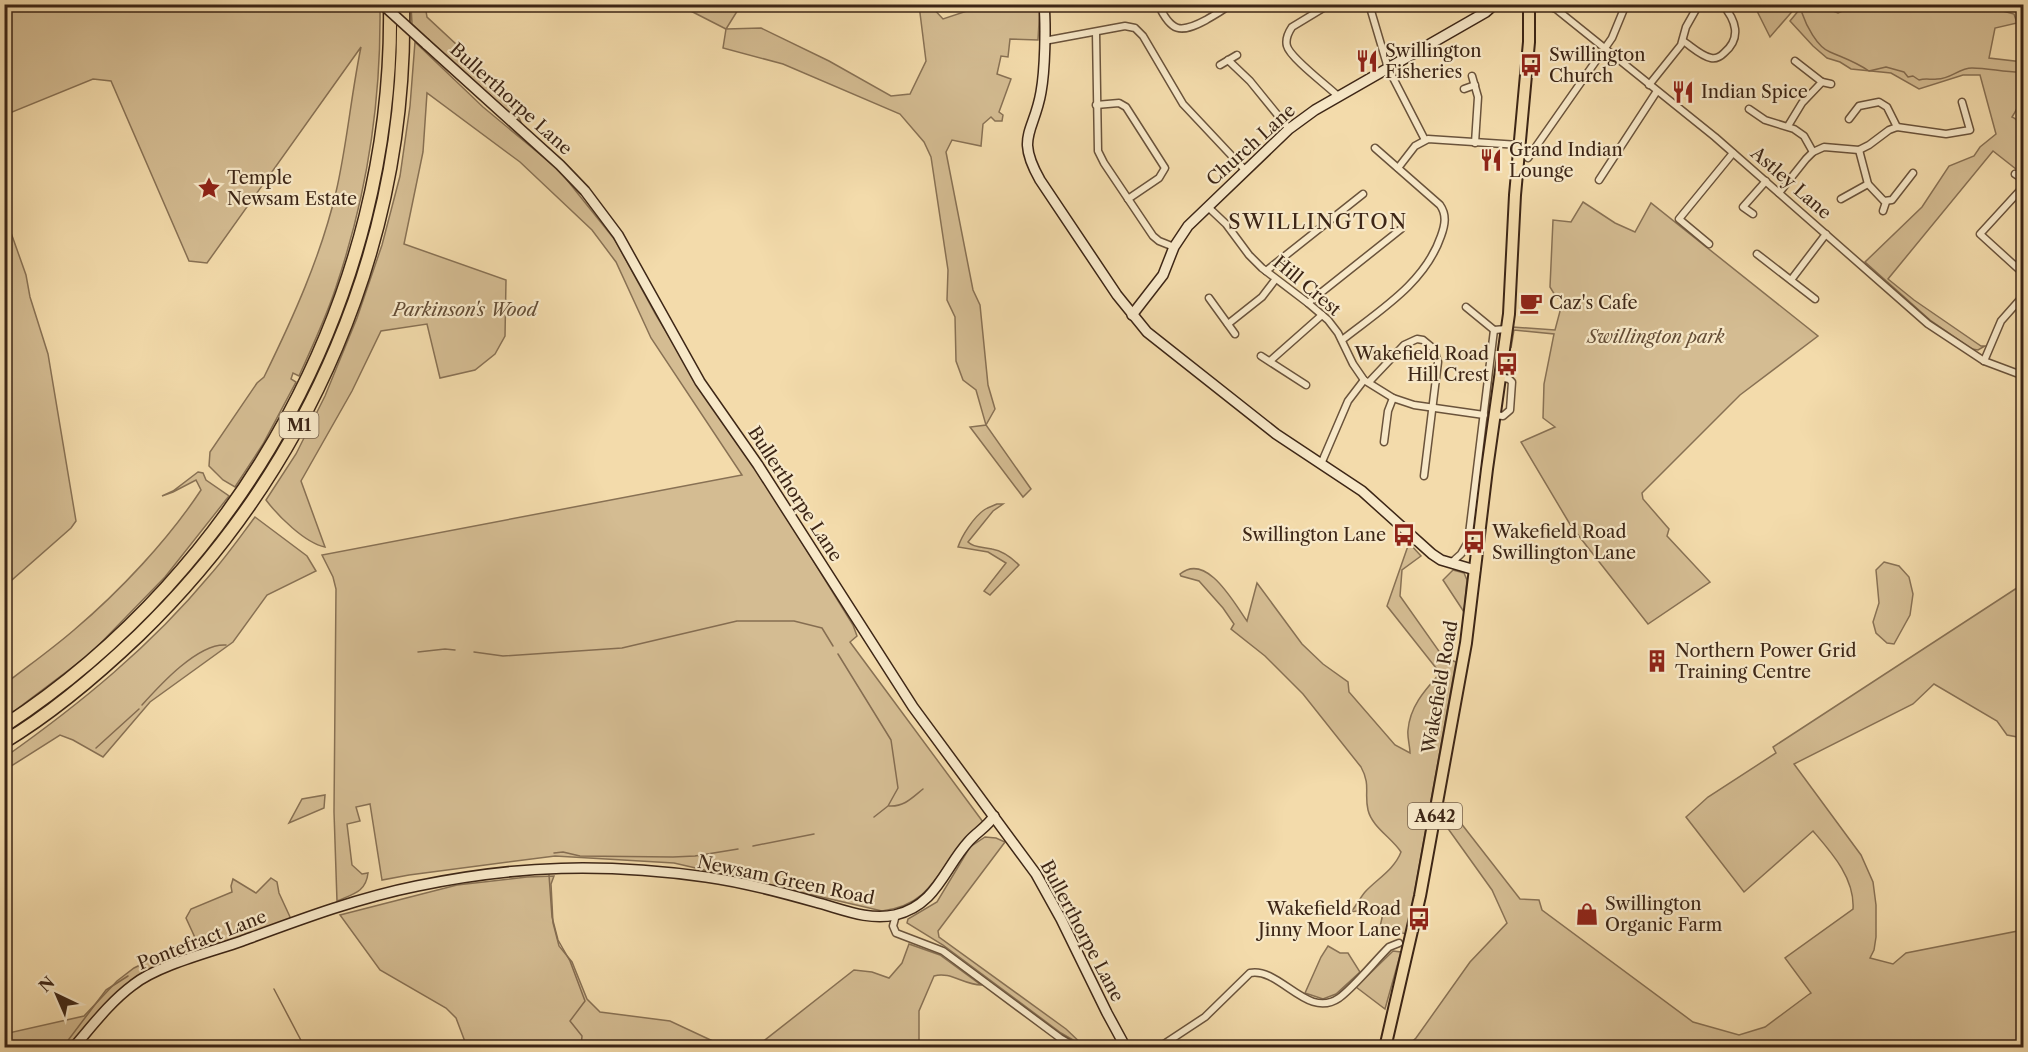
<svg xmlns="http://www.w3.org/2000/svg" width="2028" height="1052" viewBox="0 0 2028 1052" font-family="'Libre Caslon Text',serif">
  <rect width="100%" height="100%" fill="#f3dbab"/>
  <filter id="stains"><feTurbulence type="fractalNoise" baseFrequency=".00333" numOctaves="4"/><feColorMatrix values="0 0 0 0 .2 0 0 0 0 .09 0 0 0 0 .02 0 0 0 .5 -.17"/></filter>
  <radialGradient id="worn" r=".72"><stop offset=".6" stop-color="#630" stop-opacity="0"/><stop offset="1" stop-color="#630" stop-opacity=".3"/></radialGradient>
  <g fill="#d4bc92" stroke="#887154" stroke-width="1.5">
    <path d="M375,4L380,9C381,103 366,198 336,287C326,318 312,347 299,376L293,373L291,379L296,382L263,444L235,487L223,480L209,466L210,452L257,383L264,377C293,318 321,256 336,192C347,145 351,95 361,47L207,263L189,261L111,81L93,79L5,115V5Z"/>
    <path d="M1917,4L1999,10L2014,14L2017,23L1995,28L1989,58L2023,62V77L2019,78C2021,94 2021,104 2012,117C2028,123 2024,156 2023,172L2018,167L2016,169L1993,151L1888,279L1914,300L1981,346H1985L1978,350L1972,349L1930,320L1865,262L1922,207L1949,166L1974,156L1980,147L1996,134L1980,75H1963L1919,89L1891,73L1851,69L1840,62L1827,58L1813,46L1790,21L1799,10L1796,7L1770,37L1754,5H1817L1838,13L1850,8L1852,5Z"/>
    <path d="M411,5H425L427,17L514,98L512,102L524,129L412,24Z"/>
    <path d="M679,5H741L726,29L761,28L829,61L891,96L910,94L926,61L919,5H930L943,19L985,5H1040L1038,40L1010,39L1008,57L1001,56L997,74L1011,79L999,112L1003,115L1002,121H995L991,117L983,124L981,146L952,140L946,152L973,290L980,305L988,385L995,409L986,425L1031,489L1023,497L970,427L986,425L976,390L963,380L956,361L955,317L947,300L948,270L931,157L924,142L900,114L783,64L723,48L726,29Z"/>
    <path d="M415,42L483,107L559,170L615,240L656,315L706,397L759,473L853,625L857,636L850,642L983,822C970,834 958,846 949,860C930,889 918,906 882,911L674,863L555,856L409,875L382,880L370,804L356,807L360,821L347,824L352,865L362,874L368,873C366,892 353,894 337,901L334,812L336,589L333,577L322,555L742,475L651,338L616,262L592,230L520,162L427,93L423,152L404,244L506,280L505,336L495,354L475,370L440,378L427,324L381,331L352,391L301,481L325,547C305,543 278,516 266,500L296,454L325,396L357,318L382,245L400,176L410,106Z"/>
    <path d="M1583,202L1615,223L1635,232L1651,203L1818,336L1740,395L1642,493L1643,499L1669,529L1667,536L1710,582L1648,624L1571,526L1521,442L1555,427L1543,418L1544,384L1554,334L1514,330L1511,348L1513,327L1555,330L1563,300L1556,297L1550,287L1553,220L1571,222Z"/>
    <path d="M4,213L26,275L30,297L48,354L76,521L71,528L5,586Z"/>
    <path d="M198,472L203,473L206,480L229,496L165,577L90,654L5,718V684C28,666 52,649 74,630C120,591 168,540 201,490L196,480L173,492L162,496L173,491Z"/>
    <path d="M997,504H1003L993,511L968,542C974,548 984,547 992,549C1003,551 1011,557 1019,565L990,595L984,591L1006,563L988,552L958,547C962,535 974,517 984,510C988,507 993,506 997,504Z"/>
    <path d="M255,517L307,556L316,571L267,595L233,642L150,702L103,757L73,740L60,735L5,770V757C80,704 151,646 210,575C226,557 240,537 255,517Z"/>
    <path d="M1409,543L1421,556L1402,570L1400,596L1443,657L1456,662L1407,934L1397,932L1385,935L1380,927L1383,913L1380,907L1351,912C1356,906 1360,898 1365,892C1377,879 1394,870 1401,852C1392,838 1372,827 1368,810C1364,793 1371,785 1361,767L1303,694L1265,656L1231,629L1234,624L1223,608L1199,581L1181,576L1180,574C1207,552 1234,603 1247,621L1257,583L1302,644L1323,664L1348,682L1349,692L1395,745L1410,753C1410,746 1407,737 1408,730C1410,706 1425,690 1440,673L1387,606Z"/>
    <path d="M1884,562L1899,566L1909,577L1913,594L1910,615L1894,644L1887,643L1876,633L1873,622L1879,603L1876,570Z"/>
    <path d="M1453,570L1464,573L1467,580L1464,612L1443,580Z"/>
    <path d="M2023,584V738L2007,735L1997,721L1934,684L1913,704L1794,764L1861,855L1873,882L1876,905V937L1874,950L1870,958L1893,964L1906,953L2023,930V1047H1406L1416,1038L1470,962L1507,923L1492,890L1444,823L1446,804L1520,899L1539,900L1542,910L1693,1022L1739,1035L1765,1027L1808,995L1811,993L1785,958L1853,909C1855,878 1831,852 1813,831L1744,892L1686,817L1708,797L1776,753L1773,747Z"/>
    <path d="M325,795L324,808L289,823L302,799Z"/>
    <path d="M985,837L996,838L1005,842L938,931L939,937L1066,1029L1085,1047L1061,1033L943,945L907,923L908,919L937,902L970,847Z"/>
    <path d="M554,876L551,884L553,923L559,946L572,962L587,999L600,1012L670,1021L717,1043L716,1047H669L660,1045L657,1047H467L456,1018L446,1008L380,970L340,915L457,885L527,877Z"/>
    <path d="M271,878L277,882L279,893L291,919L146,974L71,1047H5L4,1034L84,1016L117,981L134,968L179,946L197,942L186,918L191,909L232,892L231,886L233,879L256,893Z"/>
    <path d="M909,944L940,955L981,985C964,985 950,971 934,976L919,1011V1047H756L854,970L872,972L889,978L902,963Z"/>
    <path d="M1328,946L1340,953H1348L1360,972L1336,994L1323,999L1305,993L1321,957Z"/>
    <path d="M1393,951L1401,952L1385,1009L1356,987Z"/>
  </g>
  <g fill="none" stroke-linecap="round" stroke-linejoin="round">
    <g stroke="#856d51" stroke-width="1.5">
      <path d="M1802,13C1806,25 1817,47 1830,52C1846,59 1854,61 1869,71L1886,67L1904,72L1908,77L1913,76L1919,80C1926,78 1931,80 1937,79C1951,79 1959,68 1972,68C1990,68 2006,73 2024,72"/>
      <path d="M418,652L445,649L455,650"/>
      <path d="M474,652L503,656L622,648L737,621H794L822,628L833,646"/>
      <path d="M838,654L891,740L898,788L888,806L874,817"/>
      <path d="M142,705C160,685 198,643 226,645"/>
      <path d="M96,748L139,709"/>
      <path d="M889,806C904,807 912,798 923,789"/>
      <path d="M753,846L814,834"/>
      <path d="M554,853L563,852L580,856L673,857L695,856L738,849"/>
      <path d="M549,875L552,917L558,940L570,961L585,1001L570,1021L582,1036L581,1048"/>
      <path d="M274,989L305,1048"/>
      <path d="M63,1047L106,990L128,976"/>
    </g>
    <g stroke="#6a533b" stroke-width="9">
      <g id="street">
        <path d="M1158,4C1171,32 1180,34 1206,20C1214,15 1223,11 1230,4"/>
        <path d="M1330,4L1292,27C1288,33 1285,39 1287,46C1290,58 1329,87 1339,97"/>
        <path d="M1369,4L1388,68L1425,140"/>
        <path d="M1543,4L1556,9L1715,137L1928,324L1984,361L2024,376"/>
        <path d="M1096,32L1098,151L1104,163L1153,236L1159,241L1174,247"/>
        <path d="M1044,41L1125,26L1135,28L1143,36L1183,104L1245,170"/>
        <path d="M1683,41C1691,46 1701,56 1711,58C1716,59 1720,57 1724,53C1742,38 1736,20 1722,4"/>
        <path d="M1228,60L1250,81L1289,129"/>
        <path d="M1220,65L1237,55"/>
        <path d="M1472,76L1478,97L1475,143"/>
        <path d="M1822,82L1831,84"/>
        <path d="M1649,85L1681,45L1686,27L1699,4"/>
        <path d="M1464,89L1475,85"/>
        <path d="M1096,105L1119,103L1126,107L1165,168L1159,178L1128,199"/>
        <path d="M1749,109L1765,120L1794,129L1804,136L1813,152"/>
        <path d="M1849,119L1859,106L1879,102L1887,107L1897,127"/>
        <path d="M1788,126L1802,103L1822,82L1795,61"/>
        <path d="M1859,150L1868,184L1884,201L1892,200L1913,173"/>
        <path d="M1528,158L1612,38L1626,4"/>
        <path d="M1398,168L1415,146L1428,139L1519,145"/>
        <path d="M2015,174L2024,180"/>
        <path d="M1599,180L1657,91"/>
        <path d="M2024,186L1980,234L2024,274"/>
        <path d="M1779,193L1806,159L1813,152L1824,147L1859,150L1869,145L1889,130L1897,127L1946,134L1970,130L1962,102"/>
        <path d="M1841,199L1868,184"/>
        <path d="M1208,207L1226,224L1249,255L1262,268L1308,303L1328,320L1338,333L1353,364L1364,380L1393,398L1414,405L1484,415"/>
        <path d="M1883,211L1886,202"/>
        <path d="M1753,214L1743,207L1766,181"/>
        <path d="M1709,244L1679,219L1733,153"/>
        <path d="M1757,254L1815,299"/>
        <path d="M1266,271L1363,194"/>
        <path d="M1791,280L1826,234"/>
        <path d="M1209,298L1235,334"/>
        <path d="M1308,303L1401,229"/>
        <path d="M1466,307L1494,330L1506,329"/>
        <path d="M1228,324L1262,297L1275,280"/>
        <path d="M1342,340C1380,310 1425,283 1441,236C1445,225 1447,215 1440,205L1375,148"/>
        <path d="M1261,356L1306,385"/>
        <path d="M1270,361L1322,315"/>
        <path d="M1984,361L2001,321L2024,295"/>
        <path d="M1369,382L1404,345L1417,339L1423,340L1434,349L1438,362L1424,476"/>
        <path d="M1494,415L1503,416L1510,410L1512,382L1509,379L1500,377"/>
        <path d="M1384,442L1388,411L1393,398"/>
        <path d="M1321,464L1348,401L1364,380"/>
        <path d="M1451,563L1461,554L1468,542L1494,330"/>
        <path d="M896,915L893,926L896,933L943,951L1060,1038L1077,1048"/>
        <path d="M1158,1048L1205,1017L1250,973C1280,967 1307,1020 1339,998C1355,986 1374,962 1389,947L1399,943"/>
      </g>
    </g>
    <g stroke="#3d2616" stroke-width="12">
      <g id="secondary">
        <path d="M1044,4C1046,27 1045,70 1041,92C1034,133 1015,136 1040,180L1117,295L1147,332L1276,434L1362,491L1432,554L1441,560L1475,570"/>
        <path d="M426,44L560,165L585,191L618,235L700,382L758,465L913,707L1036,874L1061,919L1107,1013L1126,1048"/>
        <path d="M1132,315L1163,275L1174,247L1188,226L1289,129L1315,110L1486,12L1495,4"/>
        <path d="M73,1048C92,1026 110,1002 133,985C158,965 211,952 242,941C299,920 357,898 417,886C518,865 604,863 706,877C743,882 780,892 815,902C842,909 868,921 895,915C937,905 944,868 969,841C977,832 987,827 994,816"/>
      </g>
    </g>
    <g stroke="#3d2616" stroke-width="14">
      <path id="primary" d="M1385,1048L1420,896L1466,643L1487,469L1509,314L1515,195L1529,42V4"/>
    </g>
    <g stroke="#3d2616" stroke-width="15">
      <g id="highway">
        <path d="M4,726C244,569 395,292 390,4"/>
        <path d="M4,742C54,712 97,675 139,635C309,470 408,242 403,4"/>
      </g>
    </g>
    <use href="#street" stroke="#f7e8c8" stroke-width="6"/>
    <use href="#secondary" stroke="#f7e8c8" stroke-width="9"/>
    <use href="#primary" stroke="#f3dbab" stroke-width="10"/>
    <use href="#highway" stroke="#f3dbab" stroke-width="12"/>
    <g stroke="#3d2616" stroke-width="12" stroke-linecap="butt">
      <path id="secondary-bridge" d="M382,4L426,44"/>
    </g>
    <use href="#secondary-bridge" stroke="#f7e8c8" stroke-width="9"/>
  </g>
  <defs>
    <g id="restaurant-bare" transform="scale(1.8)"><path d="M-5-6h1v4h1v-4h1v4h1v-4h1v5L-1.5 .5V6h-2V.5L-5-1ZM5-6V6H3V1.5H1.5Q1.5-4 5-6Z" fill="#8f2418" stroke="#f7e8c8" stroke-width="2.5" paint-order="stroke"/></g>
    <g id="bus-bare" transform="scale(1.8)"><path d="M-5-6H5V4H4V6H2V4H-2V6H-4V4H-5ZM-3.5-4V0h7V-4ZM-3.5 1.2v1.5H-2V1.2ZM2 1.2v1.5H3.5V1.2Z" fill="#8f2418" stroke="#f7e8c8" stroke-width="2.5" paint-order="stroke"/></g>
    <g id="sight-bare" transform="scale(1.8)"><path d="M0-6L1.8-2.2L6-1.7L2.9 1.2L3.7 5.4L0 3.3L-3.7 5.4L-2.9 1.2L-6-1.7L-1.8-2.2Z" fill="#8f2418" stroke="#f7e8c8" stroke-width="2.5" paint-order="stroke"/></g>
    <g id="cafe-bare" transform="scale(1.8)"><path d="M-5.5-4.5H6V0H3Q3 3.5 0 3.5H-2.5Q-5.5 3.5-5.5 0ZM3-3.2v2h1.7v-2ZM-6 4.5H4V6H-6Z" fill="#8f2418" stroke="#f7e8c8" stroke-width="2.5" paint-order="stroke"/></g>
    <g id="building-bare" transform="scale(1.8)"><path d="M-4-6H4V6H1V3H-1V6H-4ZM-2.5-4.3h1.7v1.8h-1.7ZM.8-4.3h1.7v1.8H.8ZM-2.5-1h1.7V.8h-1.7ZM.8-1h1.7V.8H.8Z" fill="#8f2418" stroke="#f7e8c8" stroke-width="2.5" paint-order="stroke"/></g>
    <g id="shop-bare" transform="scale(1.8)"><path d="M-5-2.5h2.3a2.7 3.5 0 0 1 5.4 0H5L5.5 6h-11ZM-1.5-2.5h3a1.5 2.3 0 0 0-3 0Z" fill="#8f2418" stroke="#f7e8c8" stroke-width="2.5" paint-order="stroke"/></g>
  </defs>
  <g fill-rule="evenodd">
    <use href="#restaurant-bare" x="1367" y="61"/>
    <use href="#bus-bare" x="1531" y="65"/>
    <use href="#restaurant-bare" x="1683" y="92"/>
    <use href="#restaurant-bare" x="1491" y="160"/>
    <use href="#sight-bare" x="209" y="188"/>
    <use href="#cafe-bare" x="1531" y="303"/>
    <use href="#bus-bare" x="1507" y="364"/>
    <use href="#bus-bare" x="1404" y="535"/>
    <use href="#bus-bare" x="1474" y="542"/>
    <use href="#building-bare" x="1657" y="661"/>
    <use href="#shop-bare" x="1587" y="914"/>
    <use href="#bus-bare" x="1419" y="919"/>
  </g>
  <g text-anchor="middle" stroke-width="4.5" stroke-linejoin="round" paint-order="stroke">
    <g fill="#f7e8c8" stroke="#75604b" stroke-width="1.5">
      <rect x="279.5" y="412" width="39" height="26" rx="4.5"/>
      <rect x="1408" y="803" width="54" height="26" rx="4.5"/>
    </g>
    <g font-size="16" font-weight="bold" fill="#3d2616">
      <text x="299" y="431">M1</text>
      <text x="1435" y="822">A642</text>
    </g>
    <g font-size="18" fill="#3d2616" stroke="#f7e8c8" text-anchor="start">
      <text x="1385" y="57">Swillington<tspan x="1385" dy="21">Fisheries</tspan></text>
      <text x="1549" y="61">Swillington<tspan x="1549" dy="21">Church</tspan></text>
      <text x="1701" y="98">Indian Spice</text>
      <text x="1509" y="156">Grand Indian<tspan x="1509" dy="21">Lounge</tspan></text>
      <text x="227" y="184">Temple<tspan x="227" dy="21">Newsam Estate</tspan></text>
      <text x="1549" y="309">Caz's Cafe</text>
      <text x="1489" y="360" text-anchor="end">Wakefield Road<tspan x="1489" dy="21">Hill Crest</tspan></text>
      <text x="1492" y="538">Wakefield Road<tspan x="1492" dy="21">Swillington Lane</tspan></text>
      <text x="1386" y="541" text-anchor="end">Swillington Lane</text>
      <text x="1675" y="657">Northern Power Grid<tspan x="1675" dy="21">Training Centre</tspan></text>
      <text x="1605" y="910">Swillington<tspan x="1605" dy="21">Organic Farm</tspan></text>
      <text x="1401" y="915" text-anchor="end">Wakefield Road<tspan x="1401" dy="21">Jinny Moor Lane</tspan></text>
    </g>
    <g font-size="18" fill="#3d2616" stroke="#f7e8c8">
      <text transform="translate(511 99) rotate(42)" y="6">Bullerthorpe Lane</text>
      <text transform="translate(1251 145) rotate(-42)" y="6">Church Lane</text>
      <text transform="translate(1791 183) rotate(41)" y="6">Astley Lane</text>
      <text transform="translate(1307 286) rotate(40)" y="6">Hill Crest</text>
      <text transform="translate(795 494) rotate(57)" y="6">Bullerthorpe Lane</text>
      <text transform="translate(1440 687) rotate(-80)" y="6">Wakefield Road</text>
      <text transform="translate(786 880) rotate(12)" y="6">Newsam Green Road</text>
      <text transform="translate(1082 931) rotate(62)" y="6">Bullerthorpe Lane</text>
      <text transform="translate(202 940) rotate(-21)" y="6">Pontefract Lane</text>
    </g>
    <g font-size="18" font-style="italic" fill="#634c35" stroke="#f7e8c8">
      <text x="465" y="316">Parkinson's Wood</text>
      <text x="1656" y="343">Swillington park</text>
    </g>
    <g font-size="21" letter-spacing="1.5" fill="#3d2616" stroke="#f7e8c8">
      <text x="1318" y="229">SWILLINGTON</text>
    </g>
  </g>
  <rect width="2028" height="1052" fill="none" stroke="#f3dbab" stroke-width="24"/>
  <rect x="6" y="6" width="2016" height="1040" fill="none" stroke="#3d2616" stroke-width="3"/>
  <rect x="12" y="12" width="2004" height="1028" fill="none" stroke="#3d2616" stroke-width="1.5"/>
  <g transform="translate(57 995) rotate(316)" stroke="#f7e8c8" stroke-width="4.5" paint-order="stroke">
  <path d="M0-4.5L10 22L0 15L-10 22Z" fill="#3d2616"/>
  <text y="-9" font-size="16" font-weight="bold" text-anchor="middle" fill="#3d2616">N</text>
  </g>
  <rect width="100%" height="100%" filter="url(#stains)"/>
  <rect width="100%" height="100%" fill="url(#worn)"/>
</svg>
